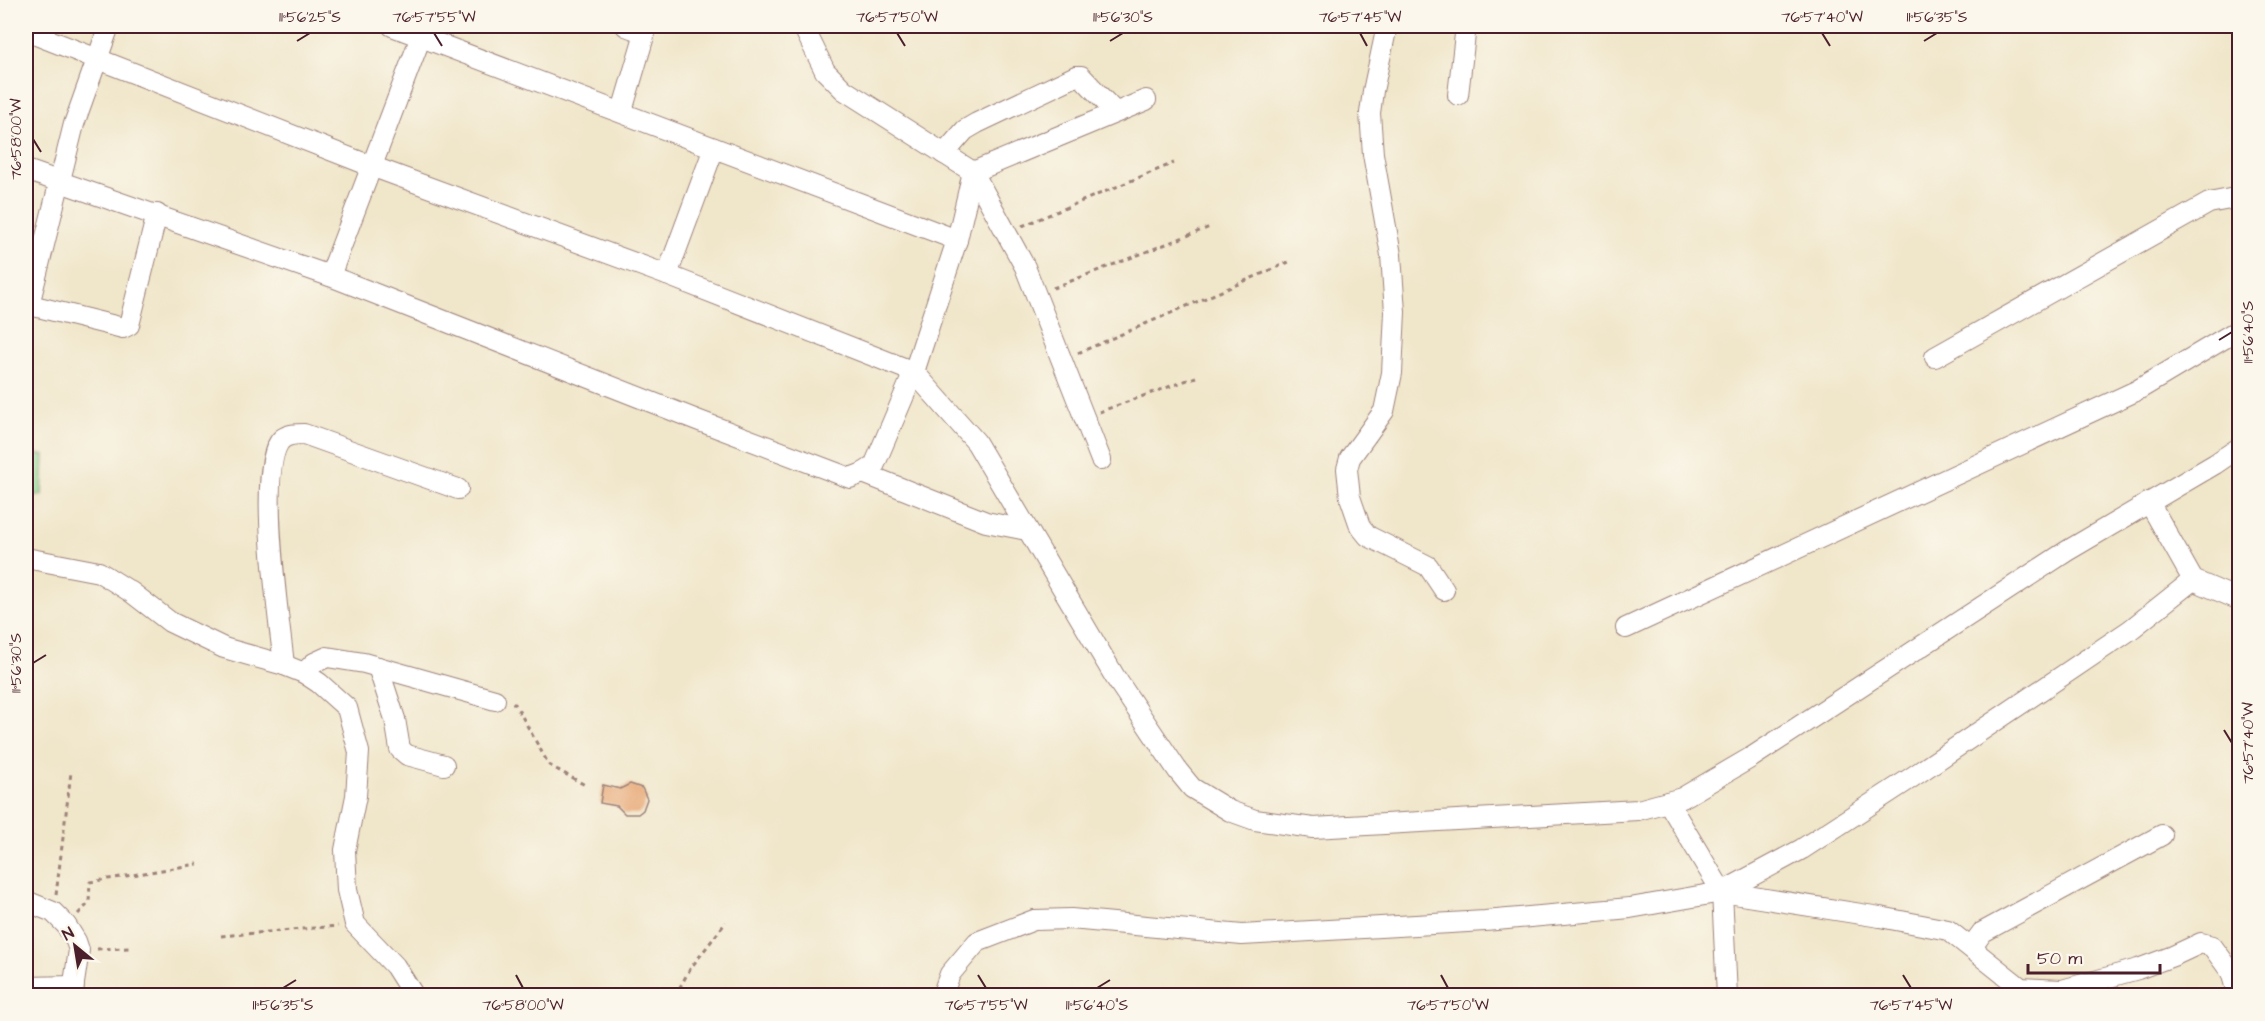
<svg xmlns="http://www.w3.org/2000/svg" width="2265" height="1021" viewBox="0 0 2265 1021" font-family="'Architects Daughter',sans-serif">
  <rect width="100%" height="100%" fill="#fbf7ec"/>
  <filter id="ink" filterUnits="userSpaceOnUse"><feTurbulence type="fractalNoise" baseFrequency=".0167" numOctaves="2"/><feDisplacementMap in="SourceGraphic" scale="12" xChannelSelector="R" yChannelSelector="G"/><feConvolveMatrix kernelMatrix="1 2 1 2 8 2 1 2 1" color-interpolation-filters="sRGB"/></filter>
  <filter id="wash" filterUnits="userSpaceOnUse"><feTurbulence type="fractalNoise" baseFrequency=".008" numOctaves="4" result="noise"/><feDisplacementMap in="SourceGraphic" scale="24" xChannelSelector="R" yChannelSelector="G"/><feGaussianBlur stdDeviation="1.35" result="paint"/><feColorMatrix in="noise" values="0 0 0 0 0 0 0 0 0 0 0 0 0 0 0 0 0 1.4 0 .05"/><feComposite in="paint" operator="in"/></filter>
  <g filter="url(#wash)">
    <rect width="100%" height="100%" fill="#f0e6ca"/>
    <path fill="#90d893" stroke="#6d7c5f" stroke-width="1.5" d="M26,454L44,455L42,495H26Z"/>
    <g id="blocks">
      <path fill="#e59f68" d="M630,784L642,788L647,799L643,810L638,814H625L617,806L600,803L603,785L620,789Z"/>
    </g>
  </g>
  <g filter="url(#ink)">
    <use href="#blocks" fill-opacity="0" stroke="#9d827a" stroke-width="1.5"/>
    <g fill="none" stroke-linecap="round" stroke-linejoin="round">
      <g stroke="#9d827a" stroke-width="22">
        <g id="minor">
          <path d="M392,26L957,240"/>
          <path d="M626,26L645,33"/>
          <path d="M803,26L825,71L844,90L973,172L1025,267L1101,460"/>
          <path d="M1387,26L1373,91L1370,113L1373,154L1391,255L1395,312L1392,373L1384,411L1350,458L1347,469L1350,497L1360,526L1368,536L1428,566L1444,590"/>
          <path d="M26,31L371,166L667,275L914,372L976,442L1115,677L1178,771L1192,788L1230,811L1255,820L1313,828L1638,810L1682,798L1752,757L2067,551L2215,464L2240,447"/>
          <path d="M1458,95L1466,26"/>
          <path d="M622,111L647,26"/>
          <path d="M944,154L965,130L977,123L1076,76H1081L1115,112"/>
          <path d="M26,170L330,276L697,420L850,478L863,473L874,466L914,372L957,240L973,172L1146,100"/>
          <path d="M667,275L714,148"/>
          <path d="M330,276L425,26"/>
          <path d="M26,304L123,328L129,325L157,214"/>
          <path d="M29,305L74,124L109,26"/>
          <path d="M1935,357L2209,203L2240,197"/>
          <path d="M863,473L986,522L1027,530"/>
          <path d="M2149,502L2193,580L2240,600"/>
          <path d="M26,558L99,572L131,592L170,622L224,648L284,665L304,673L319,683L347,708L359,752L356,796L345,850L347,890L355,924L395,966L414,996"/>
          <path d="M1626,628L2136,391L2240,329"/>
          <path d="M284,665C280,625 255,464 282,439C288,434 297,434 304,434L458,489"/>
          <path d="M378,667L395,719L400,749L407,755L444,765"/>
          <path d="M304,673L314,663L327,657L364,663L495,700"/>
          <path d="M1668,802L1722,892L1880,917L1948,930L2021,988L2062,990L2138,969L2173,956L2201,943L2212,946L2231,972L2238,996"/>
          <path d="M1722,892L1727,996"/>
          <path d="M26,901L53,912L66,925L76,941L79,950L72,996"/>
          <path d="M1973,949L1977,940L1983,932L2162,835"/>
          <path d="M26,987L74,986"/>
          <path d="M942,996L950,974L977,942L1034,920L1071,919L1242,935L1485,921L1630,908L1722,892L1802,849L1908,780L2130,630L2193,580"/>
        </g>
      </g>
      <g stroke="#9d827a" stroke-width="3" stroke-dasharray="4.5 4.5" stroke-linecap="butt">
        <path d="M1022,226L1174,163"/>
        <path d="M1053,288L1210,227"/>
        <path d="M1078,353L1289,262"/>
        <path d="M1099,412L1196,377"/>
        <path d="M512,704H515L549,765L585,785"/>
        <path d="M56,895L71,772"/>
        <path d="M78,914L89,903L90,882L198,864"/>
        <path d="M221,936L338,926"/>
        <path d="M97,949L132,948"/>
        <path d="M675,996L690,969L726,922"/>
      </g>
      <use href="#minor" stroke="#fff" stroke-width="20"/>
    </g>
  </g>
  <path fill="none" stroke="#4a1f2b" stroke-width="2" d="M434,33L442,46M897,33L905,46M1360,33L1367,46M1822,33L1830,46M297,41L310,33M1110,41L1123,33M1924,41L1937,33M33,139L41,152M2219,340L2232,332M33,663L46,655M2224,730L2232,743M516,975L523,988M978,975L986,988M1441,975L1448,988M1903,975L1911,988M283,988L296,980M1097,988L1110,980"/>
  <rect width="2265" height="1021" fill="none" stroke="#fbf7ec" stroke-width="66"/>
  <g transform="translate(75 946) rotate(330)" stroke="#fbf7ec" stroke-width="4.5" paint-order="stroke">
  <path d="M0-4.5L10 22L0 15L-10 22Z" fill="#4a1f2b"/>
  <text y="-9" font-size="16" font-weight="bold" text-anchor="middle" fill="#4a1f2b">N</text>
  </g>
  <path d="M2028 964v9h132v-9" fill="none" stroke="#4a1f2b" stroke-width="3"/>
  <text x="2037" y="964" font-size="18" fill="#4a1f2b" stroke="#fbf7ec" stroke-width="4.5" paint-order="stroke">50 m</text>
  <rect x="33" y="33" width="2199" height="955" fill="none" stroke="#4a1f2b" stroke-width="2"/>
  <g font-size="15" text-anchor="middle" fill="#4a1f2b">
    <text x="310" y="22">11°56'25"S</text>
    <text x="434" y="22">76°57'55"W</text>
    <text x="897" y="22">76°57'50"W</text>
    <text x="1123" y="22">11°56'30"S</text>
    <text x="1360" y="22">76°57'45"W</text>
    <text x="1822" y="22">76°57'40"W</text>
    <text x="1937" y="22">11°56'35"S</text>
    <text transform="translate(16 139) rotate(-90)" y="5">76°58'00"W</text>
    <text transform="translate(2248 332) rotate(-90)" y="5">11°56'40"S</text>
    <text transform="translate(16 663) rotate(-90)" y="5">11°56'30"S</text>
    <text transform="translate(2248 743) rotate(-90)" y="5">76°57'40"W</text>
    <text x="283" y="1010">11°56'35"S</text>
    <text x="523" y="1010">76°58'00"W</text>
    <text x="986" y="1010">76°57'55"W</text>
    <text x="1097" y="1010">11°56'40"S</text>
    <text x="1448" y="1010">76°57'50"W</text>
    <text x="1911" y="1010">76°57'45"W</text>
  </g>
</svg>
